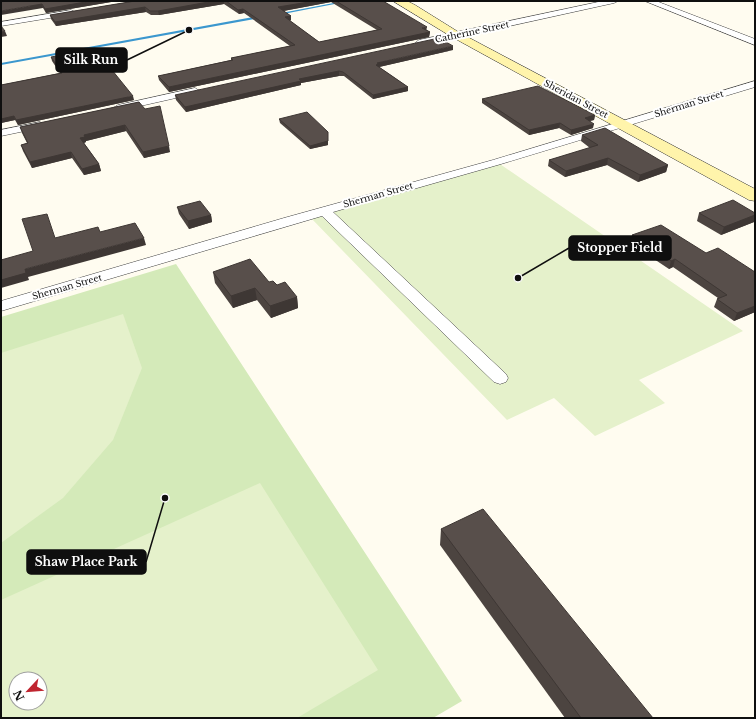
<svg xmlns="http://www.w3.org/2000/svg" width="756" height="719" viewBox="0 0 756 719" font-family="'Libre Baskerville',serif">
  <rect width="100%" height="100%" fill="#fffcf0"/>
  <path fill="#d4eab9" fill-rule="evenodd" d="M176,264L462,701L433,718H1V317ZM16,679H40V703H16Z"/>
  <g fill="#e5f1cb" fill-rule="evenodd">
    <path d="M497,162L743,331L639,380L665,403L595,436L554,398L507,420L310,217Z"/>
    <path d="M123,314L142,368L113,440L63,498L1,543V353Z"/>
    <path d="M260,483L378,670L297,718H1V600ZM16,679H40V703H16Z"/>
  </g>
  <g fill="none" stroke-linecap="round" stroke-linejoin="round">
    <g fill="#3b97ce" fill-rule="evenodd">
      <path d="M344,1H350L278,15L276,14Z"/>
      <path d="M259,16L260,18L1,65V63Z"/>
    </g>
    <g stroke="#424242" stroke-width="1">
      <g id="street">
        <path d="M603,1H618L614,3L419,46L415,43L419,40Z"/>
        <path d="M645,1H656L755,39V45Z"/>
        <path d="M71,10L75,12L74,14L1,26V22Z"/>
        <path d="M755,81V87L501,164L333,212L506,374L508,378L506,382L500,384L494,382L322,216L1,311V301L284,218L493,160Z"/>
        <path d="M195,88L200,91L198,93L118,111L113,108L118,105Z"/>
        <path d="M40,122L45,125L44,127L1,136V130Z"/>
      </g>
    </g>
    <g stroke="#313131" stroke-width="1">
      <path id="secondary" d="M393,1H407L415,5L460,33L755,189V201L749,200L452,37Z"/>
    </g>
    <use href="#street" fill="#fff" fill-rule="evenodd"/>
    <use href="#secondary" fill="#fff4ab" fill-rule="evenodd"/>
  </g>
  <g fill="#4c4440" fill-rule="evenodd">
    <path d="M1,1H117L46,13L43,8Z"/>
    <path d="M135,1H383L430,32L429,37L169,92L159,80L158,76L231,60V58L290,46L244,13L239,14L224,4L159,15H151L146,12L56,26L51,19L50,15ZM331,2L377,30L319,42L290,21L291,20V16L283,11Z"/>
    <path d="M453,50L379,67L408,87V91L373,99L344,76H339L301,83V85L186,112L176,100L175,95Z"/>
    <path d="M51,57L134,100L18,125L15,120L1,123V85L60,73L52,61Z"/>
    <path d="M482,99L595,115L594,120L590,121L593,128L571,135L559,128L529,135L482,103Z"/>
    <path d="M139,102L170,152L144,158L126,131L86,141V142L84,143L99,164L101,171L84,175L72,158L32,168L23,151L21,145L27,143L22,133L20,127Z"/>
    <path d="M279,119L328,145L310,149L280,123Z"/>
    <path d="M582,135L668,165L666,172L638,182L607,165L565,177L548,166L549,160L590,148L581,141Z"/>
    <path d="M177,207L211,215L212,222L189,229L179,214Z"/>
    <path d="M699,213H755V220L754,222L721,235L697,221Z"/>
    <path d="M632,235L706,253L755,272V312L734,321L714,307L717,299L718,298L673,267L669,269L630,243Z"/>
    <path d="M213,272L269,282L277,285L297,297L298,308L271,318L257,300L233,308L215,283Z"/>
    <path d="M441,529L653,718H565L440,545Z"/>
  </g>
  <g fill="#3e3734">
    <path d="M91,1H117L46,13L45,9Z"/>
    <path d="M214,1H224V4L159,15L158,11Z"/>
    <path d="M315,1H331V2L278,12V7Z"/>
    <path d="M42,4L43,8L1,15V11Z"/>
    <path d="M145,7L146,12L56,26L55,22Z"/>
    <path d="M243,9L244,13L239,14L238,10Z"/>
    <path d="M291,16V20L286,21L285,17Z"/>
    <path d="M427,27L426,31L422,28Z"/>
    <path d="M5,31L7,36L1,37V32Z"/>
    <path d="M430,32L429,37L169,92V87Z"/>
    <path d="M453,46V50L379,67L376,69L377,63Z"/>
    <path d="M339,71V76L301,83V85L186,112L185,107L299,79Z"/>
    <path d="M408,87V91L373,99V95Z"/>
    <path d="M133,96L134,100L18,125L16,120Z"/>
    <path d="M595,115L594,120L584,122L585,118Z"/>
    <path d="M14,116L15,120L1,123V119Z"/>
    <path d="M560,123L559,128L529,135V130Z"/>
    <path d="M594,124L593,128L571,135V130Z"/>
    <path d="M125,125L126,131L86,141V142L81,144L80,138L84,135Z"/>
    <path d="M328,132V145L310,149V146Z"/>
    <path d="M169,146L170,152L144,158L143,152Z"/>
    <path d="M71,152L72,158L32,168L30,162Z"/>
    <path d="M608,158L607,165L565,177L566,171Z"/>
    <path d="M99,164L101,171L84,175L82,169Z"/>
    <path d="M668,165L666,172L638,182L640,175Z"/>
    <path d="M211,215L212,222L189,229L188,221Z"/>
    <path d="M755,215L754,222L721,235L724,227Z"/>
    <path d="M144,238L146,245L28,277L29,280L1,288V280L25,269Z"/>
    <path d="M675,259L673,267L669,269L671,261Z"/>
    <path d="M255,288L257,300L233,308L231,296Z"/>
    <path d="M297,297L298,308L271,318L270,306Z"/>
    <path d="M755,306V312L734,321L737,313Z"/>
  </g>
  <g fill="#584f4b" stroke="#3e3734">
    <path d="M1,1H91L45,9L42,4L1,11Z"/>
    <path d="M135,1H214L158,11H150L145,7L55,22L50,15Z"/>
    <path d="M226,1H315L278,7L291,16L285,17L319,42L382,29L336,1H383L427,27L422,28L430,32L169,87L158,76L233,60L231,58L295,45L243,9L238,10Z"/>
    <path d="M1,26L5,31L1,32Z"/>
    <path d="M439,38L453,46L377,63L379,64L376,65L408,87L373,95L343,72L339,71L299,79L301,81L185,107L175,95Z"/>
    <path d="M95,49L133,96L16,120L14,116L1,119V85L62,73L51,57Z"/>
    <path d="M538,86L595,115L585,118L594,124L571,130L560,123L529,130L482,99Z"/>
    <path d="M139,102L145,109L160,106L169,146L143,152L125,125L84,135L85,137L80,138L99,164L82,169L71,152L30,162L21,145L28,143L20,127Z"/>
    <path d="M307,112L328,132V141L310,146L279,119Z"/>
    <path d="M605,128L668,165L640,175L608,158L566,171L549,160L598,145L582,135Z"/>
    <path d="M733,200L755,213V215L724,227L699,213Z"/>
    <path d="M200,201L211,215L188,221L177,207Z"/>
    <path d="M47,214L55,238L98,227L100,232L135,223L144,238L25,269L26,273L1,280V260L33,251L22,219Z"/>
    <path d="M661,225L706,253L718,248L755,272V306L737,313L717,299L727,295L675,259L671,261L632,235Z"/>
    <path d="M250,259L269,282L273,281L277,285L285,282L297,297L270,306L255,288L231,296L213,272Z"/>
    <path d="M483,509L653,718H581L441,529Z"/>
  </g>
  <g text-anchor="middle" stroke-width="4" stroke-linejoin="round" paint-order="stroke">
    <g font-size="9" fill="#0f0f0f" stroke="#fff">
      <text transform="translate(472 32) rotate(-12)" y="3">Catherine Street</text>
      <text transform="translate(576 99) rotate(28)" y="3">Sheridan Street</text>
      <text transform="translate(689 104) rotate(-17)" y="3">Sherman Street</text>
      <text transform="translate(378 195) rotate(-16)" y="3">Sherman Street</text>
      <text transform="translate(67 287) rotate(-16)" y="3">Sherman Street</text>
    </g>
  </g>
  <path fill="none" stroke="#0f0f0f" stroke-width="1.5" d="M189 30L127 60M518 278L569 248M165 498L146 562"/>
  <g fill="#0f0f0f" stroke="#fff" stroke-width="1.5">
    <circle cx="189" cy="30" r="4"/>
    <circle cx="518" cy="278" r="4"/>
    <circle cx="165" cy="498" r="4"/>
  </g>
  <g fill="#0f0f0f" stroke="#0f0f0f" stroke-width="1.5">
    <rect x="56" y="48" width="71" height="24" rx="4"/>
    <rect x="569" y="236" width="102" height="24" rx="4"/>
    <rect x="27" y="550" width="119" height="24" rx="4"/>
  </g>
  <g font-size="12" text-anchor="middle" font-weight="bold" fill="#fff">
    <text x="91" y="64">Silk Run</text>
    <text x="620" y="252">Stopper Field</text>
    <text x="86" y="566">Shaw Place Park</text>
  </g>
  <rect width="756" height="719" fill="none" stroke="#0f0f0f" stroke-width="4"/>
  <g transform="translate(28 691) rotate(244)"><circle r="19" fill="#ffffff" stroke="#9f9f9f"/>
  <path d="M0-3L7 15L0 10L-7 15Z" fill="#c02530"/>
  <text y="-6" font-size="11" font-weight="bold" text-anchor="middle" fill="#0f0f0f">N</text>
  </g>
</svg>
